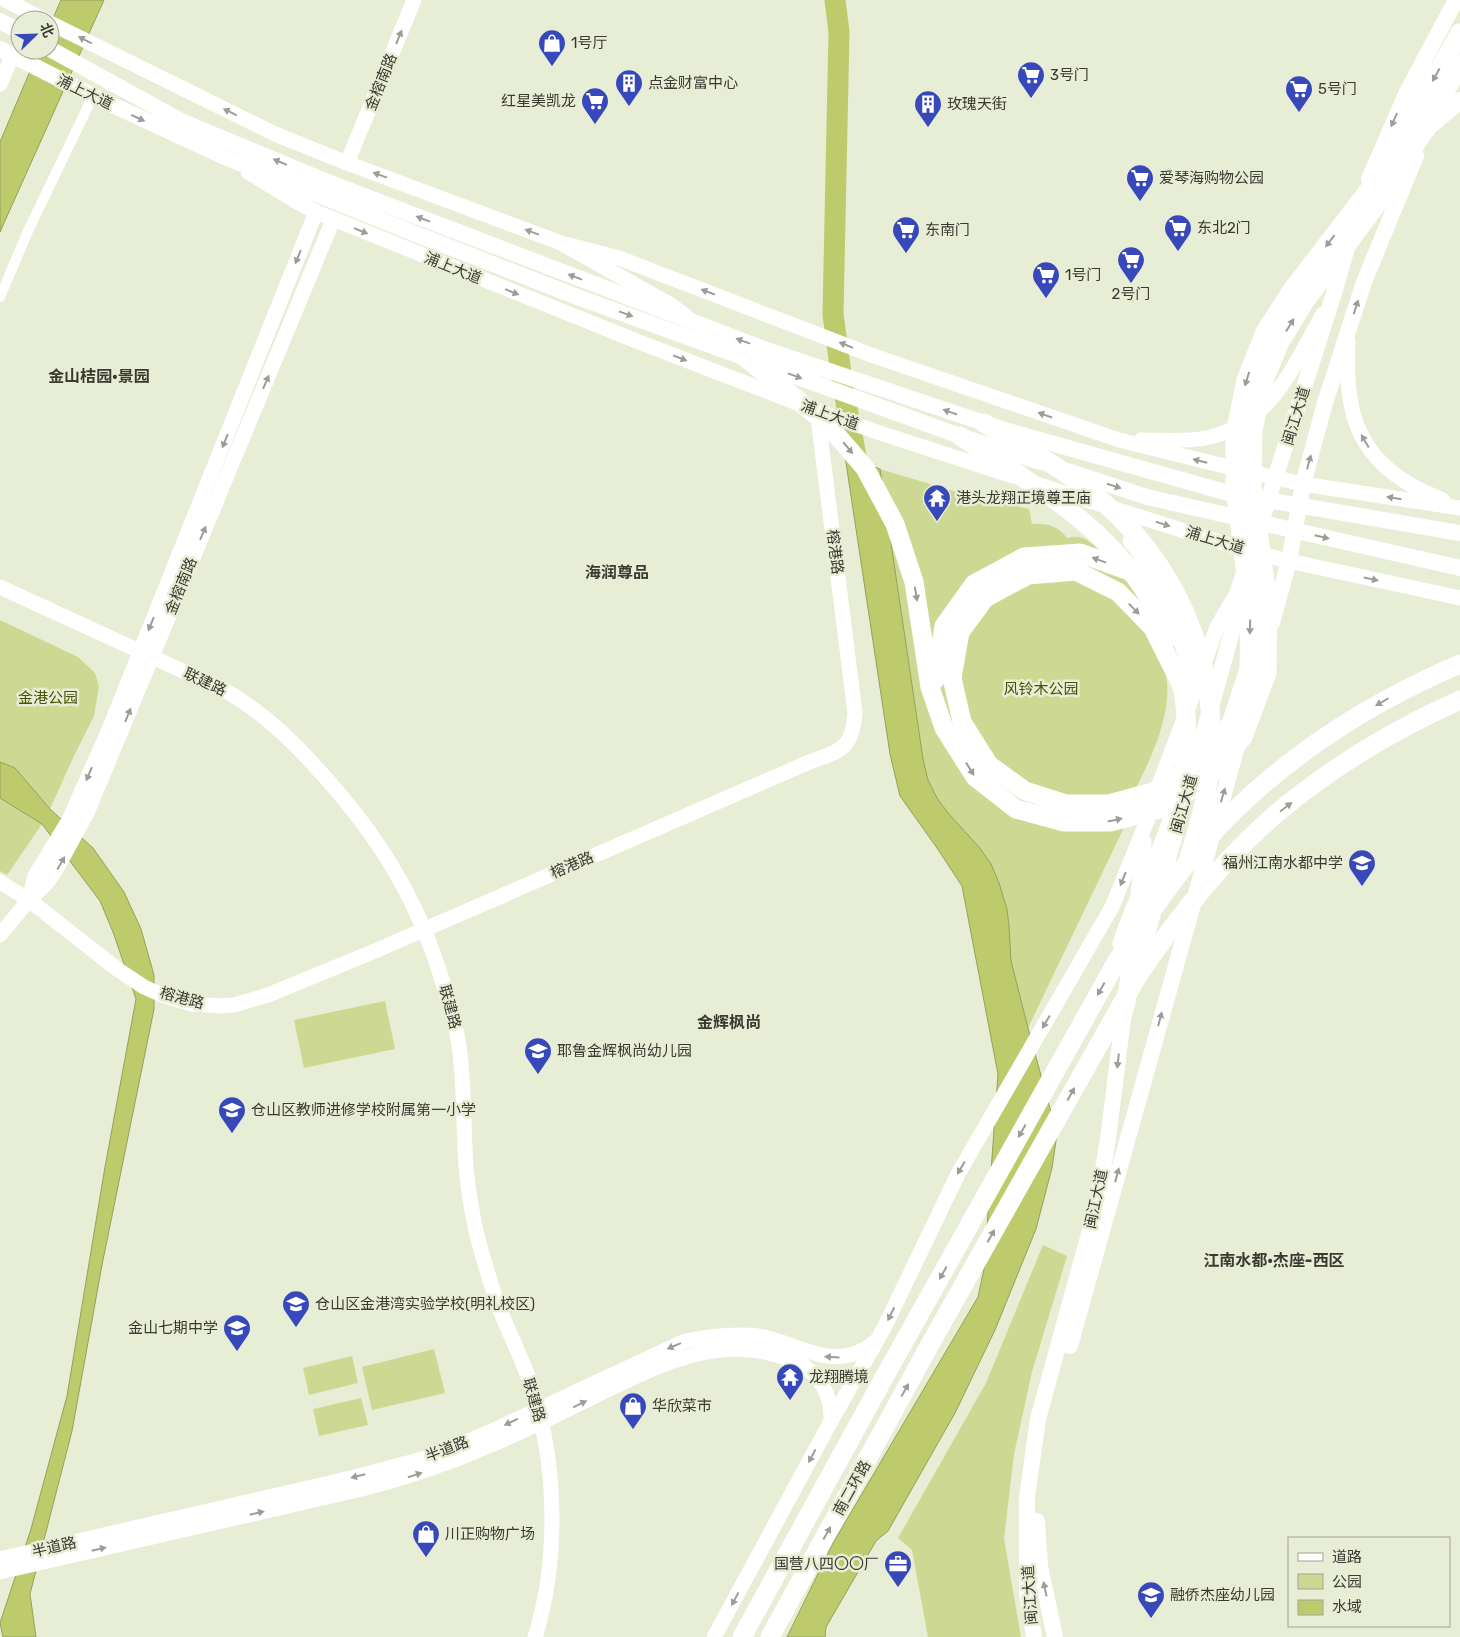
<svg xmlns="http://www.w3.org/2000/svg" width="1460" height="1637" viewBox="0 0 1460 1637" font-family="Rubik,'Noto Sans SC',sans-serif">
  <rect width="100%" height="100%" fill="#e8edd5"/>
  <g fill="#cdd993">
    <path d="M880,469L960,493L1029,509L1032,524C1047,523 1058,526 1067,538C1085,533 1092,544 1105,556C1120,572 1133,588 1143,607C1149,618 1152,631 1157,643C1163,662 1169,678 1167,698C1164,737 1143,773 1126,808L1131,813L1028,1028L1011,961L1009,926L1007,909L999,883L991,864L979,847L948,813L937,798L928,780L923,759Z"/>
    <path d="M0,620L78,657L95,673L99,686L94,716L73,758L50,809L15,768L0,762Z"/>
    <path d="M0,798L42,824L7,875L0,871Z"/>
    <path d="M385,1001L395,1049L304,1068L294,1020Z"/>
    <path d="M1043,1245L1067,1256L1032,1372L1014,1454L1004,1539L1021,1637H928L912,1550L898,1538L986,1383Z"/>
    <path d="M434,1349L445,1393L372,1410L362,1367Z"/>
    <path d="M352,1356L358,1383L309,1395L303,1368Z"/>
    <path d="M361,1398L368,1425L319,1436L313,1409Z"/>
  </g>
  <g fill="#bdcb6c" stroke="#95a05a">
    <path d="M61,0H104L0,232V142L39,50H50V25Z"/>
    <path d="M845,456L880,469L923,759L928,780L937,798L948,813L979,847L991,864L999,883L1007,909L1009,926L1011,961L1028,1028L1057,1134L1052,1168L1036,1229L995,1330L955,1413L888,1531L876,1541L826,1627L825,1637H787L833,1543L978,1297L984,1269L998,1074L962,886L937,848L900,796L890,754Z"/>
    <path d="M0,762L15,768L50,809L93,848L124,892L141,929L154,975V1009L102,1265L72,1431L30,1594L36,1637H3L0,1623L31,1529L67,1396L105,1167L136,999L113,932L100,901L42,824L0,798Z"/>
  </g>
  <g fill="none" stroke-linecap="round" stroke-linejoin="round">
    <path stroke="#bdcb6c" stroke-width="21" d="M835,0L839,32L833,314L842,381L858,467"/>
    <path stroke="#fff" stroke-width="10" d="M0,297L28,231L93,96"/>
    <g stroke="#fff" stroke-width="15">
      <path d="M6,0L44,20"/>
      <path d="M50,23L275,134L347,163L561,243L671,305L687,317"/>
      <path d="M0,84L12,56"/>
      <path d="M347,163L414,0"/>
      <path d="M248,172L299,203L316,212L639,342L831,416L883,434L1013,476"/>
      <path d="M561,243L619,258L874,356L1119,440L1216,464L1303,484L1460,508"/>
      <path d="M1348,342C1345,404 1353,452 1411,485C1421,491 1432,495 1443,500"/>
      <path d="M1141,440C1162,440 1185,442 1206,438C1271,425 1294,365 1323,314"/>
      <path d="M1039,485L1251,552L1289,561L1460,598"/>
      <path d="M1130,541L1137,549L1168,607L1186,656L1188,690"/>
      <path d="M0,587L222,689C258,708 287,735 314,765C375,831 416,894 442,980C449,1002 456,1024 459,1046C465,1087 463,1126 466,1167C468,1190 472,1213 477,1235C484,1262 492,1289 502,1315C512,1339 524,1363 532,1388C557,1464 559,1561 535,1637"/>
      <path d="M0,882L29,900L117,969L144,987L162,995L192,1004L223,1006L234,1005L268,995L375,951L807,763C839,751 852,751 855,713L817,410"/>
      <path d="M1138,894L1144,842"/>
      <path d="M29,900L35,876L69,820L110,727L316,212"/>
      <path d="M0,935L29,900L46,884L56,870L88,811L333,220"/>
      <path d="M1126,990L1133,939"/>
      <path d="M0,1559L355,1477L415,1461L448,1450L496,1429L685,1341C710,1336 733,1333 758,1336C800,1343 835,1375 875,1342"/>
      <path d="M0,1572L366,1488C410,1477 450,1463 491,1445C527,1430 562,1412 597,1395C661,1364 723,1331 794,1361C819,1371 832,1395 831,1421"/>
      <path d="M714,1637L831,1421L884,1328L958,1174L1112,907L1147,821L1161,779L1189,706L1217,627L1238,591"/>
    </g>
    <g stroke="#fff" stroke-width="16">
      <path d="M0,21L20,32"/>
      <path d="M0,49L93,96L227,158L426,238L580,298L960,436L1040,462"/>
      <path d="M50,49L183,122L325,181L764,349L1008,431L1232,494L1460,533"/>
      <path d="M1427,131L1429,127L1458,103L1460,100"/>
      <path d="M1369,179L1407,92L1456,0"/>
      <path d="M1068,471L1147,497L1460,568"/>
      <path d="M1258,532L1334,293L1347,248"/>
      <path d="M1272,623L1289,561L1303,484L1325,403L1364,282L1416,156"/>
      <path d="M1194,768L1235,621L1238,591L1245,570"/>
      <path d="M1136,975L1176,830"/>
      <path d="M1070,1346L1238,743"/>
      <path d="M1037,1521L1040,1566L1055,1637"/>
      <path d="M1034,1637L1027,1592V1497L1038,1419L1097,1205L1108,1139L1123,1019L1128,1001"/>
    </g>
    <g stroke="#fff" stroke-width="19">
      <path d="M746,358L827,424L865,468L895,524L914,582L930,687L944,728L975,777L1016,809L1064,822H1110L1159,809L1204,782L1243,737L1267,673L1268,604L1252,486L1253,431L1262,385L1280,342L1305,301L1386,192L1422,134L1460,64"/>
      <path d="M984,423C1024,448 1067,470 1102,501C1184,572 1225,679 1207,787C1204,811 1196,834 1189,857"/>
      <path d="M960,436C1044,493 1131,537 1168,638"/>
      <path d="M935,680L944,626L974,584L1024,557L1080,553L1132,572"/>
      <path d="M1183,688L1153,628L1118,592L1076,571L1028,575L985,598L960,632L952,678L962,722L989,765L1025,791L1066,804H1109L1153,792L1196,766L1231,724L1249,669L1250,607L1235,488V434L1246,380L1265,332L1292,290L1375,182L1460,33"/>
      <path d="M1122,944C1131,914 1145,887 1157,859C1182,802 1195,738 1180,676"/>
      <path d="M742,1637L886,1374L1117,961C1152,910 1187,857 1232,813C1297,749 1376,700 1460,664"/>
      <path d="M770,1637L933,1339L1137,977C1177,918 1222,860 1277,813C1332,767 1395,729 1460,700"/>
    </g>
  </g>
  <defs><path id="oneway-solid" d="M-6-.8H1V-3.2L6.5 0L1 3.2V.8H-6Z" transform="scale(1.25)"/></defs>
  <g fill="#9c9d98">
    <use href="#oneway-solid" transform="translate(399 37) rotate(-68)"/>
    <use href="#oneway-solid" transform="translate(85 40) rotate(-153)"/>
    <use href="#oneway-solid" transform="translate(1436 75) rotate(119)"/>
    <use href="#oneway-solid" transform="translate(230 112) rotate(-154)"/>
    <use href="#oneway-solid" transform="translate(138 118) rotate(25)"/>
    <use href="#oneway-solid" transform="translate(1394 120) rotate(114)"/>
    <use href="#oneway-solid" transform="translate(280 162) rotate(-157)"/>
    <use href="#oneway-solid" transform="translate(380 175) rotate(-160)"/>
    <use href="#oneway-solid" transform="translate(423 219) rotate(-159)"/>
    <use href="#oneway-solid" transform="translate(361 231) rotate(22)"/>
    <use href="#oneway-solid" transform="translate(532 232) rotate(-160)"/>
    <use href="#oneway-solid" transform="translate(1330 241) rotate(128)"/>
    <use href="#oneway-solid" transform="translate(298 257) rotate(112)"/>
    <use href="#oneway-solid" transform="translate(575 277) rotate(-159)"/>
    <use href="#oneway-solid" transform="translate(512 292) rotate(22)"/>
    <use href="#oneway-solid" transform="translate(708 292) rotate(-159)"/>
    <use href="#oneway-solid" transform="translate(1356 307) rotate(-72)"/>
    <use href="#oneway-solid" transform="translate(626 314) rotate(20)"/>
    <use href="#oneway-solid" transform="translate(1290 325) rotate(-58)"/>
    <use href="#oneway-solid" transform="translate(743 341) rotate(-160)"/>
    <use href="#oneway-solid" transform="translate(846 345) rotate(-158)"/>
    <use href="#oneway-solid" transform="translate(680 358) rotate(21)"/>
    <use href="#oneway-solid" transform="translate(795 376) rotate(20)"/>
    <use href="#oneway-solid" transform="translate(1247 379) rotate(107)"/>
    <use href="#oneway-solid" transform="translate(266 382) rotate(-67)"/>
    <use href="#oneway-solid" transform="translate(950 412) rotate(-161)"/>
    <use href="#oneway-solid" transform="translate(1045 415) rotate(-161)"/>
    <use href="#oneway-solid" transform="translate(225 441) rotate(112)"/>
    <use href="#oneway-solid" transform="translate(1365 441) rotate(-120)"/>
    <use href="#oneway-solid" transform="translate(848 448) rotate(50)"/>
    <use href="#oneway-solid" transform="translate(1200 461) rotate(-166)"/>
    <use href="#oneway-solid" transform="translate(1309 462) rotate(-75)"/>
    <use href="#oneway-solid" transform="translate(1114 486) rotate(18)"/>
    <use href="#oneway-solid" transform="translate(1394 498) rotate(-171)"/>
    <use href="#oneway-solid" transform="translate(1163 524) rotate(17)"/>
    <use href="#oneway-solid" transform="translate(203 533) rotate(-67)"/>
    <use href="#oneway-solid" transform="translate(1322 537) rotate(13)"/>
    <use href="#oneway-solid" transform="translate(1099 560) rotate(-160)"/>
    <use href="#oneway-solid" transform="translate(1371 579) rotate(12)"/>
    <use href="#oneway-solid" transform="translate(916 594) rotate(81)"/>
    <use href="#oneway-solid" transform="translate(1134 609) rotate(46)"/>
    <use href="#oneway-solid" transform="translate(151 624) rotate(112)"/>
    <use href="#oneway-solid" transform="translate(1250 627) rotate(91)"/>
    <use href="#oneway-solid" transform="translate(1382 702) rotate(150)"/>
    <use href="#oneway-solid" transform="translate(128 715) rotate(-68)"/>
    <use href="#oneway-solid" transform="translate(970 769) rotate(58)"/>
    <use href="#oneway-solid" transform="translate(89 774) rotate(113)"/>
    <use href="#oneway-solid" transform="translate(1223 795) rotate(-74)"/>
    <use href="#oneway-solid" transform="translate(1286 807) rotate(-37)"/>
    <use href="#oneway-solid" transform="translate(1115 820) rotate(-12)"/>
    <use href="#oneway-solid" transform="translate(61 863) rotate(-60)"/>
    <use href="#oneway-solid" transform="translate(1123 879) rotate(112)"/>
    <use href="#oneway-solid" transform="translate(1101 989) rotate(119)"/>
    <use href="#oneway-solid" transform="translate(1160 1019) rotate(-75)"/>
    <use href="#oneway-solid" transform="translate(1046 1022) rotate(120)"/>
    <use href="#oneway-solid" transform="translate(1118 1061) rotate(97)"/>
    <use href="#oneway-solid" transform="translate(1071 1094) rotate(-61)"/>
    <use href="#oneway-solid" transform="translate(1022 1131) rotate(119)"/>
    <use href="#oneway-solid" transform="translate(961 1168) rotate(120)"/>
    <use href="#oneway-solid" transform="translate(1117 1175) rotate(-75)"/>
    <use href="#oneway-solid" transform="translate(991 1236) rotate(-61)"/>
    <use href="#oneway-solid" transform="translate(943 1273) rotate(119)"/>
    <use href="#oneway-solid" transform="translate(891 1314) rotate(116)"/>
    <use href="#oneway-solid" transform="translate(674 1346) rotate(157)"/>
    <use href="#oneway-solid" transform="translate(832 1357) rotate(-177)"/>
    <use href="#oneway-solid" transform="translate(905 1390) rotate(-61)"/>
    <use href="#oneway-solid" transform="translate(580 1404) rotate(-26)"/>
    <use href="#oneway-solid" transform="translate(511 1422) rotate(155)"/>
    <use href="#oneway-solid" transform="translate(812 1456) rotate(118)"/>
    <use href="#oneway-solid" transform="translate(415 1475) rotate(-17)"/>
    <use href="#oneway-solid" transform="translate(358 1476) rotate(166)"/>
    <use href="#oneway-solid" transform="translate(257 1513) rotate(-13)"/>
    <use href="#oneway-solid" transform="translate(827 1533) rotate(-61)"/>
    <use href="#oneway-solid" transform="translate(99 1549) rotate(-13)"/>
    <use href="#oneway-solid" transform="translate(1045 1589) rotate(-102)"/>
    <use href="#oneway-solid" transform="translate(735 1599) rotate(118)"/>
  </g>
  <defs>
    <g id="shop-pin" transform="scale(1.4375)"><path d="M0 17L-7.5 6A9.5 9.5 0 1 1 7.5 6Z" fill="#3648ba" stroke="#e8edd5"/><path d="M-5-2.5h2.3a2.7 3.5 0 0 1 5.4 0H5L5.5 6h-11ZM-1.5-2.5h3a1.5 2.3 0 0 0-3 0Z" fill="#fff"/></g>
    <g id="supermarket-pin" transform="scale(1.4375)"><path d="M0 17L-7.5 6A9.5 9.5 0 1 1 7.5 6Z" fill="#3648ba" stroke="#e8edd5"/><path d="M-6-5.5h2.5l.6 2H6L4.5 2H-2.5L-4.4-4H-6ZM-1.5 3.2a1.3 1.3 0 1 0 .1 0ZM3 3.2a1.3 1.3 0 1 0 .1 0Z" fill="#fff"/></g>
    <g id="building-pin" transform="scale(1.4375)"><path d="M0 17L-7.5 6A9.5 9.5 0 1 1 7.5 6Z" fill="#3648ba" stroke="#e8edd5"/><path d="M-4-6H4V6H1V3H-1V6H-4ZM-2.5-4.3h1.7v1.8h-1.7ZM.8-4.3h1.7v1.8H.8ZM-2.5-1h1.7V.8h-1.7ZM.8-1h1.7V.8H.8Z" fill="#fff"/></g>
    <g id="temple-pin" transform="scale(1.4375)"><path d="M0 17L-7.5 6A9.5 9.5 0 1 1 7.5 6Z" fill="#3648ba" stroke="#e8edd5"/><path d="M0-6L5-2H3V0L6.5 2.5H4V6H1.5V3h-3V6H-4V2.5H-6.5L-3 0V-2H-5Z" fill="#fff"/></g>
    <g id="school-pin" transform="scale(1.4375)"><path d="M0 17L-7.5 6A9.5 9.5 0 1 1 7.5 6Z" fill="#3648ba" stroke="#e8edd5"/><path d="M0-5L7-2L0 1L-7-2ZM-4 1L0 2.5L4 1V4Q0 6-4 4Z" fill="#fff"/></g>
    <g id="office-pin" transform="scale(1.4375)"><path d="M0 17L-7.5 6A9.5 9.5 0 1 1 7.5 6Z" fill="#3648ba" stroke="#e8edd5"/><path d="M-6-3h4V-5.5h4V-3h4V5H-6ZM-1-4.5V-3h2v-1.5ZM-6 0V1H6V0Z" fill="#fff"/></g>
  </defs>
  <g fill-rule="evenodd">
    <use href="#shop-pin" x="552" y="43"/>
    <use href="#supermarket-pin" x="1031" y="75"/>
    <use href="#building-pin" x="629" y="83"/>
    <use href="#supermarket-pin" x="1299" y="89"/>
    <use href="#supermarket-pin" x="595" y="101"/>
    <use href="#building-pin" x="928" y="104"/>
    <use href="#supermarket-pin" x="1140" y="178"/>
    <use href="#supermarket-pin" x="1178" y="228"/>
    <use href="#supermarket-pin" x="906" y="230"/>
    <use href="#supermarket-pin" x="1131" y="260"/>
    <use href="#supermarket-pin" x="1046" y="275"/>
    <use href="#temple-pin" x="937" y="498"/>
    <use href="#school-pin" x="1362" y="863"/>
    <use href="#school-pin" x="538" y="1051"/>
    <use href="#school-pin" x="232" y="1110"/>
    <use href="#school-pin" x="296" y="1304"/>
    <use href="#school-pin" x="237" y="1328"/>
    <use href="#temple-pin" x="790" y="1377"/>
    <use href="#shop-pin" x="633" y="1406"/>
    <use href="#shop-pin" x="426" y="1534"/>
    <use href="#office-pin" x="898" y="1564"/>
    <use href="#school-pin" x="1151" y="1595"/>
  </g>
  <g text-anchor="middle" stroke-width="5" stroke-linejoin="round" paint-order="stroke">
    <g font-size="15" fill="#393b31" stroke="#e8edd5" text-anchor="start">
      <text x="571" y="48">1号厅</text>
      <text x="1050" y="80">3号门</text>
      <text x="648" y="88">点金财富中心</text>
      <text x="1318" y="94">5号门</text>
      <text x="576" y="106" text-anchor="end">红星美凯龙</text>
      <text x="947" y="109">玫瑰天街</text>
      <text x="1159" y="183">爱琴海购物公园</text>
      <text x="1197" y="233">东北2门</text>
      <text x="925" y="235">东南门</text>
      <text x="1065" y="280">1号门</text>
      <text x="1131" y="299" text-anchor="middle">2号门</text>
      <text x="956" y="503">港头龙翔正境尊王庙</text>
      <text x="1343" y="868" text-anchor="end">福州江南水都中学</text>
      <text x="557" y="1056">耶鲁金辉枫尚幼儿园</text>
      <text x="251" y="1115">仓山区教师进修学校附属第一小学</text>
      <text x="315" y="1309">仓山区金港湾实验学校(明礼校区)</text>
      <text x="218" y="1333" text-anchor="end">金山七期中学</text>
      <text x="809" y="1382">龙翔腾境</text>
      <text x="652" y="1411">华欣菜市</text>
      <text x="445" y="1539">川正购物广场</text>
      <text x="879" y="1569" text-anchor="end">国营八四〇〇厂</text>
      <text x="1170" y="1600">融侨杰座幼儿园</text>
    </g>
    <g font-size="15" fill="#393b31" stroke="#e8edd5">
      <text transform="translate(381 82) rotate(-68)" y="5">金榕南路</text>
      <text transform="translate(85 92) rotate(26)" y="5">浦上大道</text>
      <text transform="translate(453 268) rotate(22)" y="5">浦上大道</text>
      <text transform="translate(830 415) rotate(20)" y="5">浦上大道</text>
      <text transform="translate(1296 416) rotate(-73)" y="5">闽江大道</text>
      <text transform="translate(1215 540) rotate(17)" y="5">浦上大道</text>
      <text transform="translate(835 552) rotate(83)" y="5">榕港路</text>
      <text transform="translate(181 586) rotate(-68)" y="5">金榕南路</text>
      <text transform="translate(205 682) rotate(25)" y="5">联建路</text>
      <text transform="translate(1184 804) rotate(-74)" y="5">闽江大道</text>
      <text transform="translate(572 865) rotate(-23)" y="5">榕港路</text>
      <text transform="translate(182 998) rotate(15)" y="5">榕港路</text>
      <text transform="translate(450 1007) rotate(75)" y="5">联建路</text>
      <text transform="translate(1096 1199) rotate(-78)" y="5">闽江大道</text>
      <text transform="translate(534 1400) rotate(74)" y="5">联建路</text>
      <text transform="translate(447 1449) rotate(-21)" y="5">半道路</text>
      <text transform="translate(852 1488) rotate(-61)" y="5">南二环路</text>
      <text transform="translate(54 1547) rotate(-13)" y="5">半道路</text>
      <text transform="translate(1030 1595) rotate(-94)" y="5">闽江大道</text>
    </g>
    <g font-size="15" fill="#495106" stroke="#e8edd5">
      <text x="1041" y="694">风铃木公园</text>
      <text x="48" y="703">金港公园</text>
    </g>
    <g font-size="16" font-weight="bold" fill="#393b31" stroke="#e8edd5">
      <text x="99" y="382">金山桔园·景园</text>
      <text x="617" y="578">海润尊品</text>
      <text x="729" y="1028">金辉枫尚</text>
      <text x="1274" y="1266">江南水都·杰座-西区</text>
    </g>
  </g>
  <rect x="1288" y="1537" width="162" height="90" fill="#e8edd5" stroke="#a2a693"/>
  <rect x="1298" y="1553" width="25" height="8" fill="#ffffff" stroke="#a2a693"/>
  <text x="1332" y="1562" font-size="15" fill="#393b31">道路</text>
  <rect x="1298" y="1574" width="25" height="15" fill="#cdd993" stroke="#a2a693"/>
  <text x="1332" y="1587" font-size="15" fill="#393b31">公园</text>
  <rect x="1298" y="1600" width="25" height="15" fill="#bdcb6c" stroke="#a2a693"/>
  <text x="1332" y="1612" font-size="15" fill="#393b31">水域</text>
  <g transform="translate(35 35) rotate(67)"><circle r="24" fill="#e8edd5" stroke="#a2a693"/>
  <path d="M0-4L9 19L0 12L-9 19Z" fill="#3648ba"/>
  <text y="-8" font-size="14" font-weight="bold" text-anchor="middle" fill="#393b31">北</text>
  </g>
</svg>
